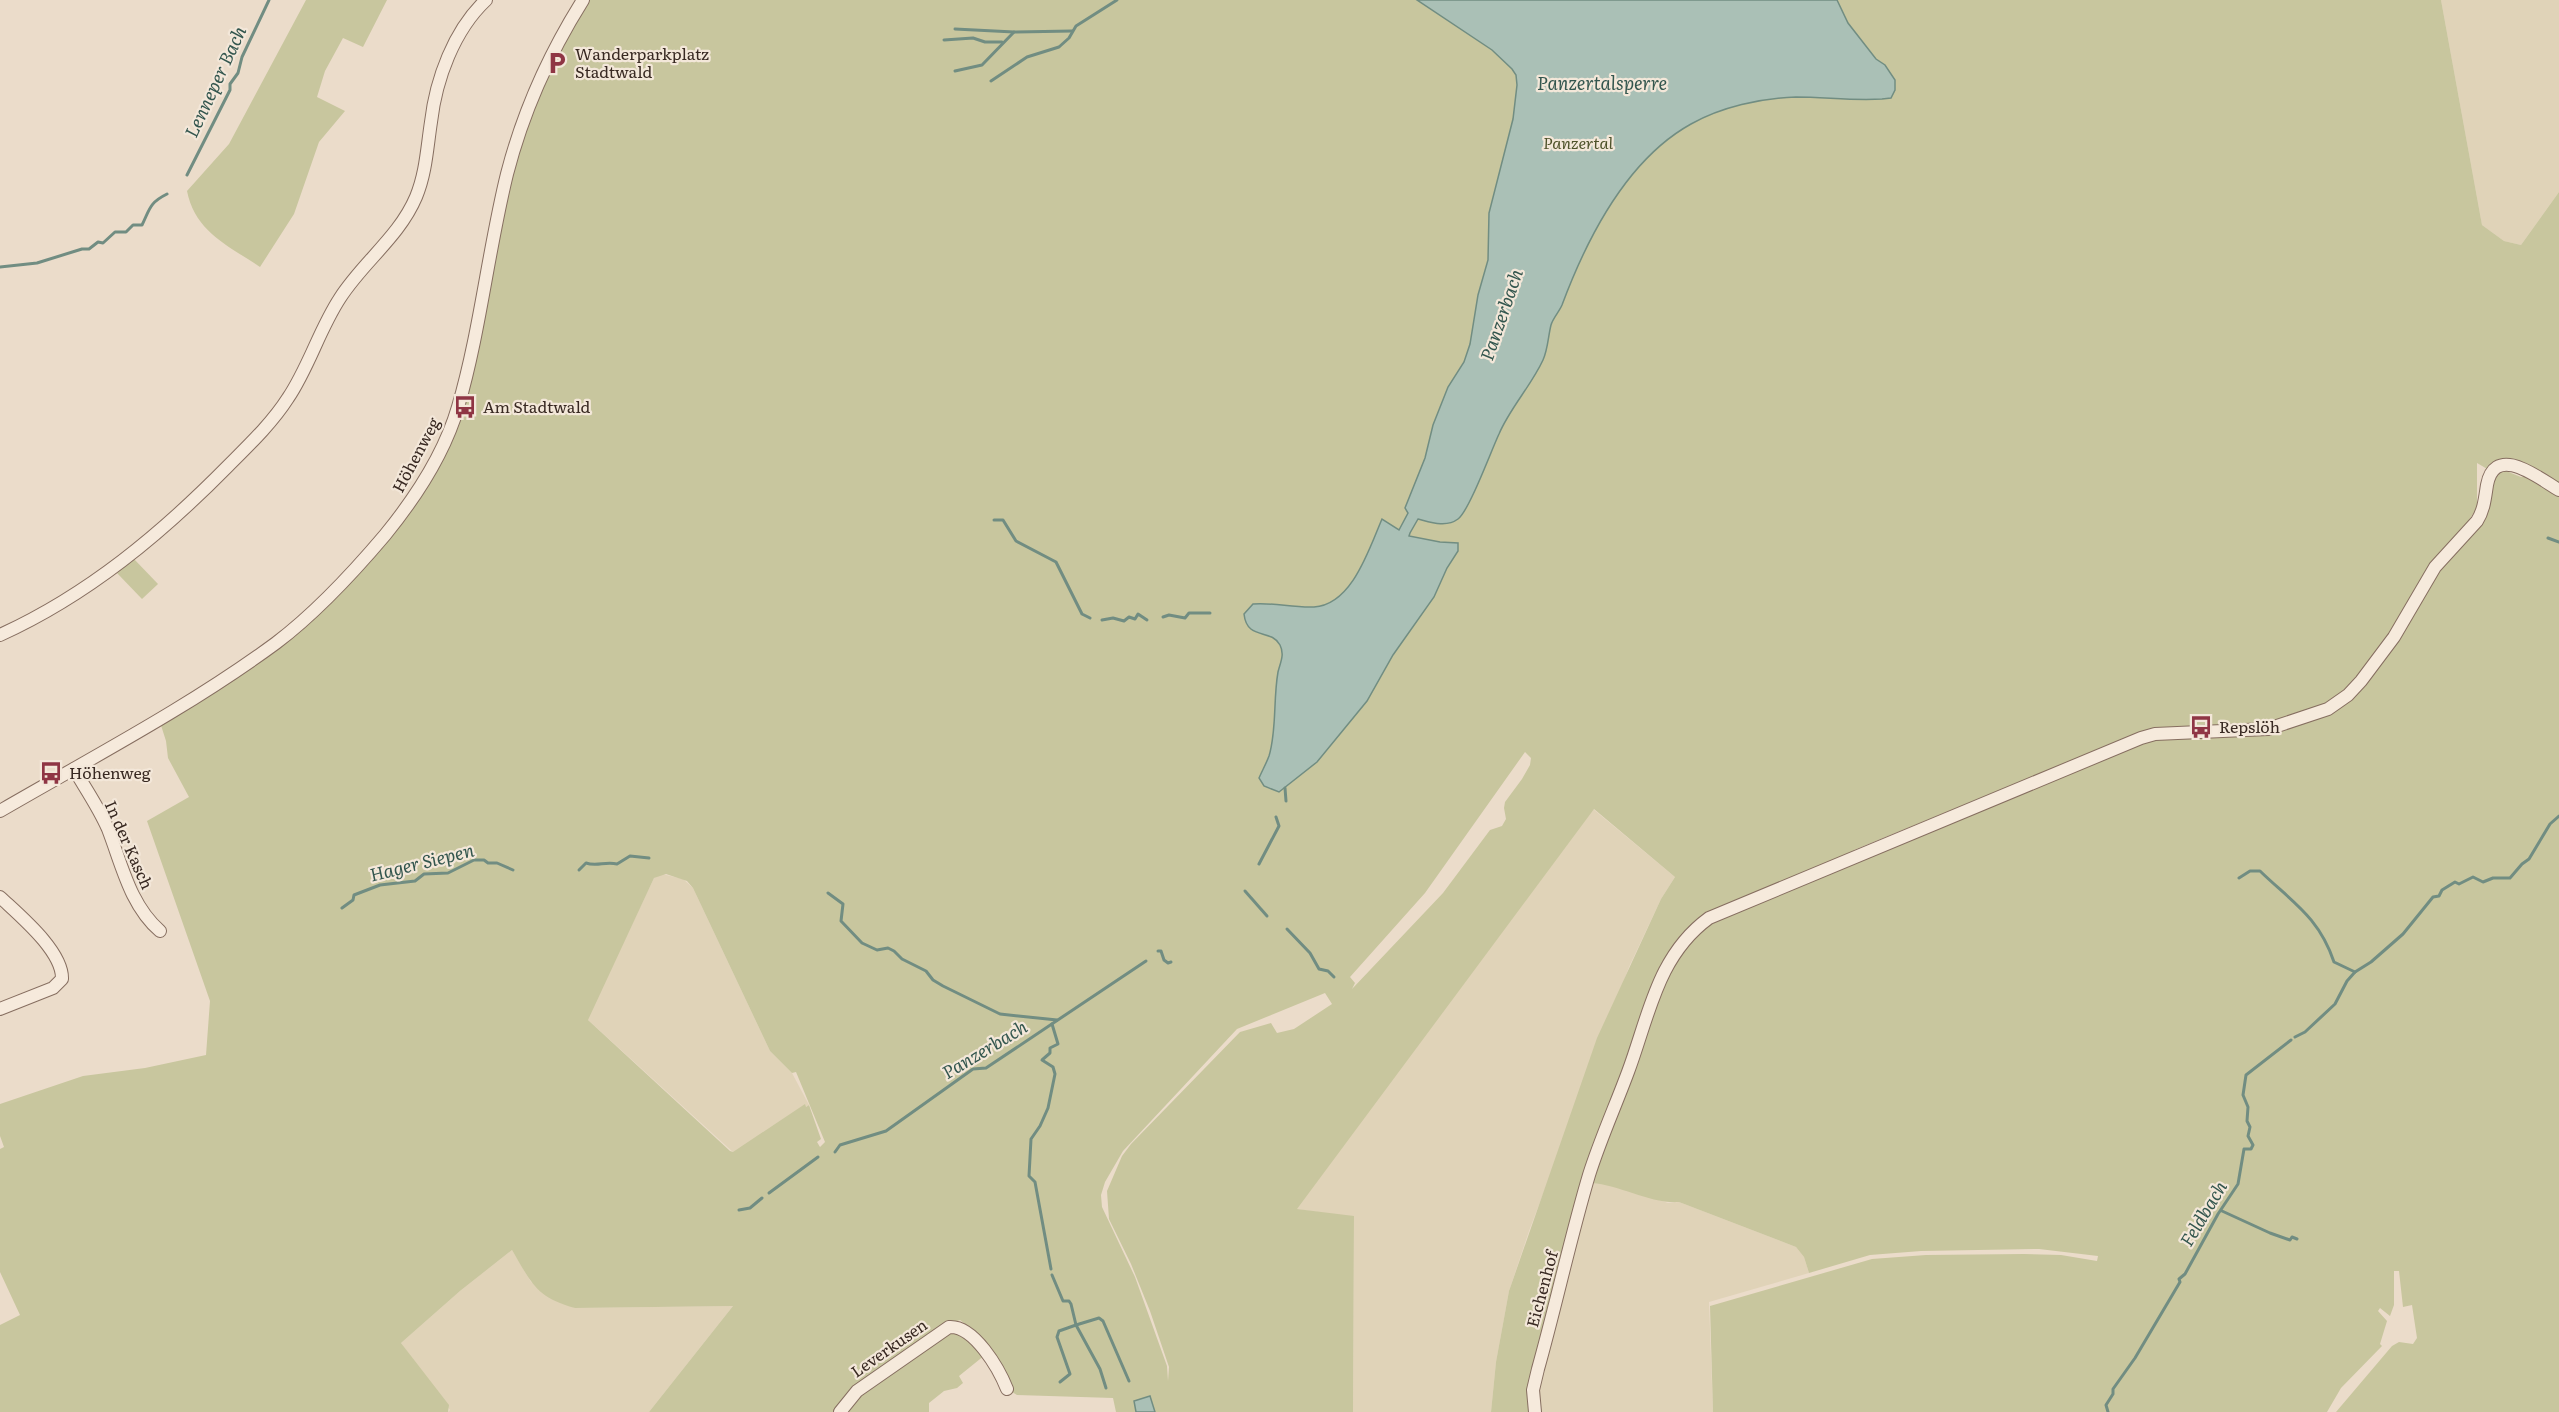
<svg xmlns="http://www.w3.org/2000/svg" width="2559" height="1412" viewBox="0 0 2559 1412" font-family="Literata,serif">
  <rect width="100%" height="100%" fill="#ebdcca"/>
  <g fill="#e0d3b8">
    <path d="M2441,0H2559V192L2521,245L2504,241L2482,225Z"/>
    <path d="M1593,809L1675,877L1661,899L1629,967L1529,1231L1509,1291L1496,1362L1491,1412H1353L1354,1217L1296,1209Z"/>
    <path d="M662,874L683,879L693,888L770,1051L792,1073L809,1105L734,1153L587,1019L654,878Z"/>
    <path d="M1591,1183L1609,1184L1668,1203L1679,1202L1796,1247L1804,1257L1809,1273L1709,1302L1713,1412H1540L1538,1381Z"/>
    <path d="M512,1250L531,1282L575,1308L733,1306L649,1412H448L450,1410L401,1343L460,1291Z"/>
  </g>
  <g fill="#c8c69e" fill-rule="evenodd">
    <path d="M306,0H387L363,47L343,38L325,71L317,97L345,111L319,142L294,214L260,267C229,246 195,232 187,191L229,144Z"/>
    <path d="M583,0H2441L2482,225L2504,241L2521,245L2559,192V486L2518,462L2505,460L2489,470L2477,463V508L2388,640L2347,692L2316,711L2267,725L2224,730L2167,727L2141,732L1854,850L1866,855C1937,826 2009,798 2080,769C2099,761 2143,740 2160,738C2225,732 2298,742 2351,696C2389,663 2407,613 2435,573C2448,554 2467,540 2480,522C2491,505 2484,481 2501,469L2521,477L2529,476L2538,480L2541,486L2559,495V1412H2336L2392,1346L2399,1342L2413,1344L2417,1338L2412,1305L2403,1307L2399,1271H2394V1305L2390,1316L2380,1308L2378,1311L2387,1321L2380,1344L2382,1346L2341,1388L2327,1412H1713L1710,1306L1872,1259L1926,1255L2024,1254L2061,1255L2097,1261L2098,1256L2039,1249L1921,1251L1870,1255L1809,1273L1804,1257L1796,1247L1679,1202C1650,1204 1621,1185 1591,1183L1659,988L1684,946L1713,920L1706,917L1682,938L1662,967L1590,1164L1533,1375L1531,1412H1491L1496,1362L1509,1291L1597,1038L1661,899L1675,877L1594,809L1297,1209L1354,1216L1353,1412H1116L1113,1398L1017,1395L1007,1389C1005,1382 1004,1372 1001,1366C992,1349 975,1331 960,1320L944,1326L934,1334L938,1336L955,1332L973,1342L985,1355L959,1376L963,1383L957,1388L944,1391L929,1403V1412H843L848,1405L845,1400L836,1412H649L733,1306L575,1308C536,1297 532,1284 512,1250L460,1291L401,1343L449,1405L448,1412H0V1325L20,1315L0,1272V1149L4,1147L0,1136V1104L83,1076L145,1068L206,1055L210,1001L147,821L189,797L168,758L166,741L159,719C199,694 239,671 277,642C350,585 433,496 459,405C481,328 487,247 508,170C526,109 550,53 583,0ZM1525,752L1531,758L1530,765L1522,779L1505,802L1504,808L1506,819L1502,826L1490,830L1443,893L1352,989L1355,983L1350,977L1425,893ZM666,874L687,881L693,888L770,1051L792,1073L796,1072L825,1142L820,1147L817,1142L821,1139L809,1105L806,1107L805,1104L733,1152L730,1151L588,1020L654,878ZM1325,993L1332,1004L1294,1029L1277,1033L1271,1023L1240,1032L1131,1144L1122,1156L1107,1191L1109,1219L1131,1264L1150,1311L1169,1367L1168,1381L1167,1366L1135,1277L1102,1207L1101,1195L1105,1182L1123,1151L1237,1029Z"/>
    <path d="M133,558L158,584L142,599L117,573Z"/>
  </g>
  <g fill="#aac0b6" stroke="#718d82" stroke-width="1.5">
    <path d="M1417,0H1837L1848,23L1876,59L1885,65L1895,80V90L1891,98L1882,99C1853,101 1825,97 1796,97C1761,98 1721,107 1691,124C1626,160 1587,238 1562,305C1559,312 1553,318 1551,325C1548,337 1548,349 1543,360C1531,386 1510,408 1499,434C1491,451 1469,511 1458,519C1446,528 1430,522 1418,519L1410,533L1409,536L1440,542L1458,543V551L1447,568L1434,597L1393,655L1367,701L1317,762L1279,792L1264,786L1259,778C1262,771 1266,764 1269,756C1277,730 1273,700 1278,672C1280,663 1285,655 1280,645C1271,628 1247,641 1244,614L1253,604C1272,602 1293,608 1314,607C1352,605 1369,549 1382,519L1399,530L1408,513L1405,508L1425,458L1433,425L1448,387L1464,362L1470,344L1478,295L1488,260L1489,213L1513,119L1517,85L1516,75L1512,69L1492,50Z"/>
    <path d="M1150,1396L1155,1412H1136L1134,1401Z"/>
  </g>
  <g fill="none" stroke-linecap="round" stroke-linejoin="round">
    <g stroke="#718d82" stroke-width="3">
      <path d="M955,29L1014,32L1072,31"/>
      <path d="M944,40L973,38L985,42H1002"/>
      <path d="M955,71L982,65L1014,32"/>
      <path d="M991,81L1027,57L1059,47L1069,38L1076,26L1117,0"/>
      <path d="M187,175L230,90V84L238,73L242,57L269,0"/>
      <path d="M0,267L37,263L82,249H89L98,242L103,243L115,232H126L133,225H142C150,209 149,203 167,194"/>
      <path d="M994,520H1003L1016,541L1056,562L1082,614L1090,618"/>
      <path d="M2548,538L2559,542"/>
      <path d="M1163,617L1169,615L1185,618L1189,613H1210"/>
      <path d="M1102,620L1113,618L1124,621L1129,617L1135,619L1138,614L1147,620"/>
      <path d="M1285,788L1286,801"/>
      <path d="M1259,864L1279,826L1276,817"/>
      <path d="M579,870L586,863C597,867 605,861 617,864L630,856L649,858"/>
      <path d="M2239,878L2250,871H2260C2292,902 2319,917 2334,962L2355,972"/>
      <path d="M1245,891L1267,916"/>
      <path d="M828,893L843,904L841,921L862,943L877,950L888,948L894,951L902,959L926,971L933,980L943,986L1000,1014L1057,1020"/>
      <path d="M342,908L353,900L354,895L380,885L415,881L424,874L448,873L474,860H484L488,863H497L513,870"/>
      <path d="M1287,929L1310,953L1319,969L1328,971L1334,977"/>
      <path d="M1158,951H1161L1164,960L1168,963L1171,962"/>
      <path d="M2295,1037L2305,1032L2335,1004L2347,981L2355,972L2371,962L2403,934L2433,897L2439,896L2442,890L2455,882L2459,884L2473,877L2483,882L2493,878H2510L2522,864L2529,859L2550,824L2559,816"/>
      <path d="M835,1152L840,1145L886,1131L973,1069L986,1068L1146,961"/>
      <path d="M769,1193L818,1157"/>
      <path d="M739,1210L750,1208L762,1198"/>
      <path d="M2222,1211L2270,1233L2290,1240L2292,1237L2297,1239"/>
      <path d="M1051,1269L1035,1182L1029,1176L1031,1139L1040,1126L1048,1108L1055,1074L1053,1067L1042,1060L1050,1053V1048L1058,1044L1052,1024"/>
      <path d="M1052,1275L1063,1301H1069L1071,1304L1076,1325L1099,1318L1103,1321L1129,1381"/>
      <path d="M1060,1382L1070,1374L1057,1337L1059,1331L1076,1325L1100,1369L1106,1388"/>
      <path d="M2108,1412L2106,1405L2113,1394V1389L2135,1358L2180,1282L2179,1279L2185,1274L2218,1214L2238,1184L2244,1149H2251L2253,1145L2248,1136L2250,1127L2247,1121L2248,1107L2243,1095L2246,1075L2291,1040"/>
    </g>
    <g stroke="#866e60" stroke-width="14">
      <g id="minor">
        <path d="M0,635C88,595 161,534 228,466C249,445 272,423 288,398C309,367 319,330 340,298C363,262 399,237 416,197C426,173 427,148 431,122C436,79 454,30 486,0"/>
        <path d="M74,769C85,788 99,808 108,829C122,865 130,905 160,931"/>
        <path d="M0,811C93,757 189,707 276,643C317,612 352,574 385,535C416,497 444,455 458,407C480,332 488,251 507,174C523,112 549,54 583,0"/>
        <path d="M0,897C19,915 63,951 62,979L53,988L0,1009"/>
        <path d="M840,1412L857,1391L949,1327C974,1325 999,1369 1007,1389"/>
        <path d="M1535,1412L1533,1390L1538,1369C1556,1305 1570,1239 1589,1175C1600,1140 1615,1107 1628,1072C1649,1016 1657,956 1709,918L2141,738L2155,734L2268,729L2328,709L2348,695L2361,681L2394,637L2435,567L2477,521C2484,510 2485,498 2487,485C2495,442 2540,479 2559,490"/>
      </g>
    </g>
    <use href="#minor" stroke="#f6eadc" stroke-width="12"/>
  </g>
  <defs>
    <g id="parking-bare" transform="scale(1.8)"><path d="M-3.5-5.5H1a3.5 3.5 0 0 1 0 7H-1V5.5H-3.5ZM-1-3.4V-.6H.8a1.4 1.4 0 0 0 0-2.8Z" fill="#8f3544" stroke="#f3e7d9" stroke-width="2.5" paint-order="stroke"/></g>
    <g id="bus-bare" transform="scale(1.8)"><path d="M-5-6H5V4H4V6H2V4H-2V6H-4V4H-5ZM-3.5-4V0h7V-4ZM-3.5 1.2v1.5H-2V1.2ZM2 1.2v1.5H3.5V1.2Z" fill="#8f3544" stroke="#f3e7d9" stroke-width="2.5" paint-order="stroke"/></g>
  </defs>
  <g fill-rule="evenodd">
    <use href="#parking-bare" x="557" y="63"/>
    <use href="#bus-bare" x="465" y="407"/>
    <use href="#bus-bare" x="2201" y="727"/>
    <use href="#bus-bare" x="51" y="773"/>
  </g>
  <g text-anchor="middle" stroke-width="4.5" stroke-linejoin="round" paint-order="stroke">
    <g font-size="16" fill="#382922" stroke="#f3e7d9" text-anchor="start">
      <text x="575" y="60">Wanderparkplatz<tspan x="575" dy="18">Stadtwald</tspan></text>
      <text x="483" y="413">Am Stadtwald</text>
      <text x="2219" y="733">Repslöh</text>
      <text x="69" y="779">Höhenweg</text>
    </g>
    <g font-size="16" font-style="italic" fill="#4e522a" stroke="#f3e7d9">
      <text x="1578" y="149">Panzertal</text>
    </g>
    <g font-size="16" fill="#382922" stroke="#f3e7d9">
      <text transform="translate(416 455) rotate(-62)" y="6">Höhenweg</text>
      <text transform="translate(129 845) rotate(66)" y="6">In der Kasch</text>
      <text transform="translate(1542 1289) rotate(-75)" y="6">Eichenhof</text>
      <text transform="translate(889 1348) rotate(-35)" y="6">Leverkusen</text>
    </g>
    <g font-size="18" font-style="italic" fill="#33564e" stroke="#f3e7d9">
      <text transform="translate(216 82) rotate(-65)" y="6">Lenneper Bach</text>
      <text x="1602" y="90">Panzertalsperre</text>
      <text transform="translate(1502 315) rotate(-71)" y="6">Panzerbach</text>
      <text transform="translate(422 863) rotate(-14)" y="6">Hager Siepen</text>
      <text transform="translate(985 1050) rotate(-31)" y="6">Panzerbach</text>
      <text transform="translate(2204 1214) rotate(-59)" y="6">Feldbach</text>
    </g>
  </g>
</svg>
